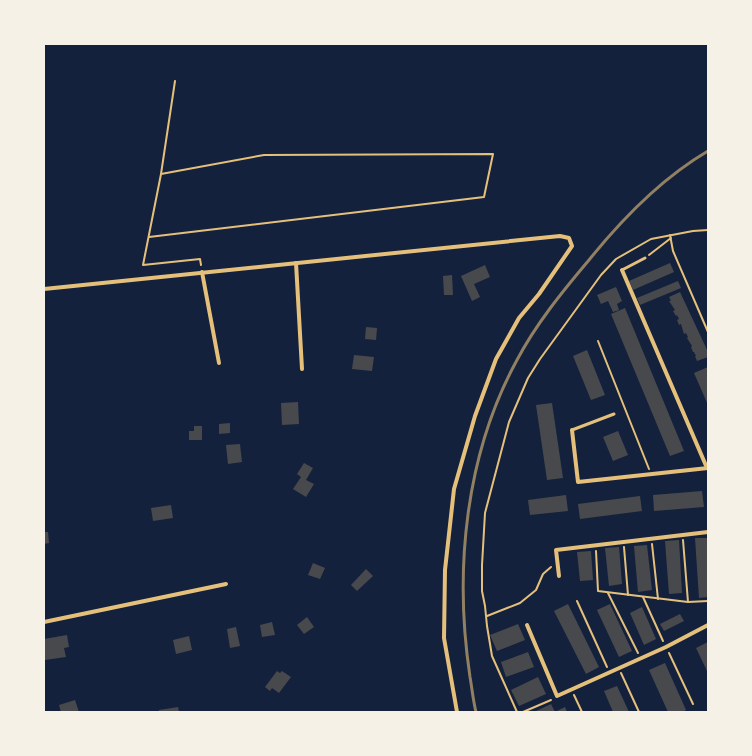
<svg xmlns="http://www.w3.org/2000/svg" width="752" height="756" viewBox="0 0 752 756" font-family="Overpass,sans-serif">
  <rect width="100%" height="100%" fill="#14213d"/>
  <g fill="#48494c">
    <path d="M670,263L674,272L633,290L629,281Z"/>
    <path d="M485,265L490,277L474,284L480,297L472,301L461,276Z"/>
    <path d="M452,275L453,295H444L443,276Z"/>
    <path d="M678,281L681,288L640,305L637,298Z"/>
    <path d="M616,287L622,301L617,304L619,310L613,312L608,301L601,304L597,295Z"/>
    <path d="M680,292L708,352V357L697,361L695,356H696L694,352H693L691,347L692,346L687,338L688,337L686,333L684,334L681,324L679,325L677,320L679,319L677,315L676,316L673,311L675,310L669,301H671L669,297Z"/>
    <path d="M625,308L684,451L670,456L611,314Z"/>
    <path d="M366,327L377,328L376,340L365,339Z"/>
    <path d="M587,350L605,395L591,400L573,356Z"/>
    <path d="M354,355L374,357L372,371L352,369Z"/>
    <path d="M708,367V405L694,373Z"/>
    <path d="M298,402L299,424L282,425L281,403Z"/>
    <path d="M552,403L563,478L547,480L536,405Z"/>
    <path d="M230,423V433L219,434V424Z"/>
    <path d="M194,426H202V440H189V431H194Z"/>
    <path d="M618,431L628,455L613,461L603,437Z"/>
    <path d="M240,444L242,462L228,464L226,445Z"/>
    <path d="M304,463L313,468L306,480L314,484L306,497L293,489L301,477L297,474Z"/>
    <path d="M702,491L704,507L654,511L653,495Z"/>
    <path d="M566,495L568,511L530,515L528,500Z"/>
    <path d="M640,496L642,511L580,519L578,504Z"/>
    <path d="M171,505L173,518L153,521L151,508Z"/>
    <path d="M44,532H48L49,543L44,544Z"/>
    <path d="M695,538H708V597L699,598Z"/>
    <path d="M679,540L682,593L669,594L665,541Z"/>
    <path d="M647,545L652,590L638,592L634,546Z"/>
    <path d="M619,547L622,584L609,586L605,548Z"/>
    <path d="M591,551L593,580L580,581L577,552Z"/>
    <path d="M313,563L325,568L320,579L308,575Z"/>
    <path d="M366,569L373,576L357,591L351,585Z"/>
    <path d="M568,604L599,667L586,674L554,611Z"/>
    <path d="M610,604L632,651L619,657L597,610Z"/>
    <path d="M642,607L656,639L644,645L630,613Z"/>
    <path d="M680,614L684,621L664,631L660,624Z"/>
    <path d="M307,617L314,627L304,634L297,625Z"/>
    <path d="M272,622L275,635L262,637L260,625Z"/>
    <path d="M518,624L525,640L497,651L490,635Z"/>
    <path d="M236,627L240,646L230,648L227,629Z"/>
    <path d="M67,635L69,647L64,648L66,657L45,660L44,639Z"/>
    <path d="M189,636L192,650L176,654L173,640Z"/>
    <path d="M708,642V673L696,648Z"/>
    <path d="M528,652L534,667L506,677L501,662Z"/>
    <path d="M665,663L686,710L682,712H668L649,670Z"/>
    <path d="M277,671L280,673L282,671L291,677L279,693L272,688L270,691L265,687Z"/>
    <path d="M538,677L546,694L519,706L511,690Z"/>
    <path d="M617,686L629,712H613L604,691Z"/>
    <path d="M75,700L79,712H61L59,705Z"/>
    <path d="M551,704L555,712L565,707L567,712H534Z"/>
    <path d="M178,707L179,712H159V710Z"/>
  </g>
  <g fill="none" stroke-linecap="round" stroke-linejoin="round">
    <g stroke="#e5c07b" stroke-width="2">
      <path d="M175,81L161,174L143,265L200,259L201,265"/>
      <path d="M670,235L673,251L708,332"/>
      <path d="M149,237L484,197L493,154L264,155L161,174"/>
      <path d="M649,255L671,238"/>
      <path d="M598,341L649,469"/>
      <path d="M683,540L688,602"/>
      <path d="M652,544L658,599"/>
      <path d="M624,547L628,595"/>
      <path d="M596,551L598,591L688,602L708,601"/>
      <path d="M608,593L638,653"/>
      <path d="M643,597L663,641"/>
      <path d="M577,601L607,667"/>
      <path d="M487,616L520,603L536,590L543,574L551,567"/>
      <path d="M669,653L693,704"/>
      <path d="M621,673L639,712"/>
      <path d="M574,695L582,712"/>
      <path d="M517,712L492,656L487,626L485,606L482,591V565L485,513L509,422L528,378L540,359L601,275L616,259L651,239L693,231L708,230"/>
      <path d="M523,712L551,700"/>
    </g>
    <g stroke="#e5c07b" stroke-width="3">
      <path d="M622,270L645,258"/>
      <path d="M572,430L614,414"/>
    </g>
    <g stroke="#e5c07b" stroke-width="4">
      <path d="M296,263L302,369"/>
      <path d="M622,270L707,468"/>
      <path d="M202,272L219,363"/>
      <path d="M44,289L560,236L569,238L572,246L539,294L519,318L496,359L475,416L454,489L445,570L444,638L457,712"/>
      <path d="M572,430L578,482L708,468"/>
      <path d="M559,576L556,550L708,532"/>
      <path d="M44,622L226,584"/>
      <path d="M527,625L557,696L666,647L708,625"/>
    </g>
    <path stroke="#918062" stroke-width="3" d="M476,712C473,700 472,688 470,677C454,571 465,455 517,360C536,324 562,292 589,260C622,219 662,178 708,151"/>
  </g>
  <rect width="752" height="756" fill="none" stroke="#f6f1e7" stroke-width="90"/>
</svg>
